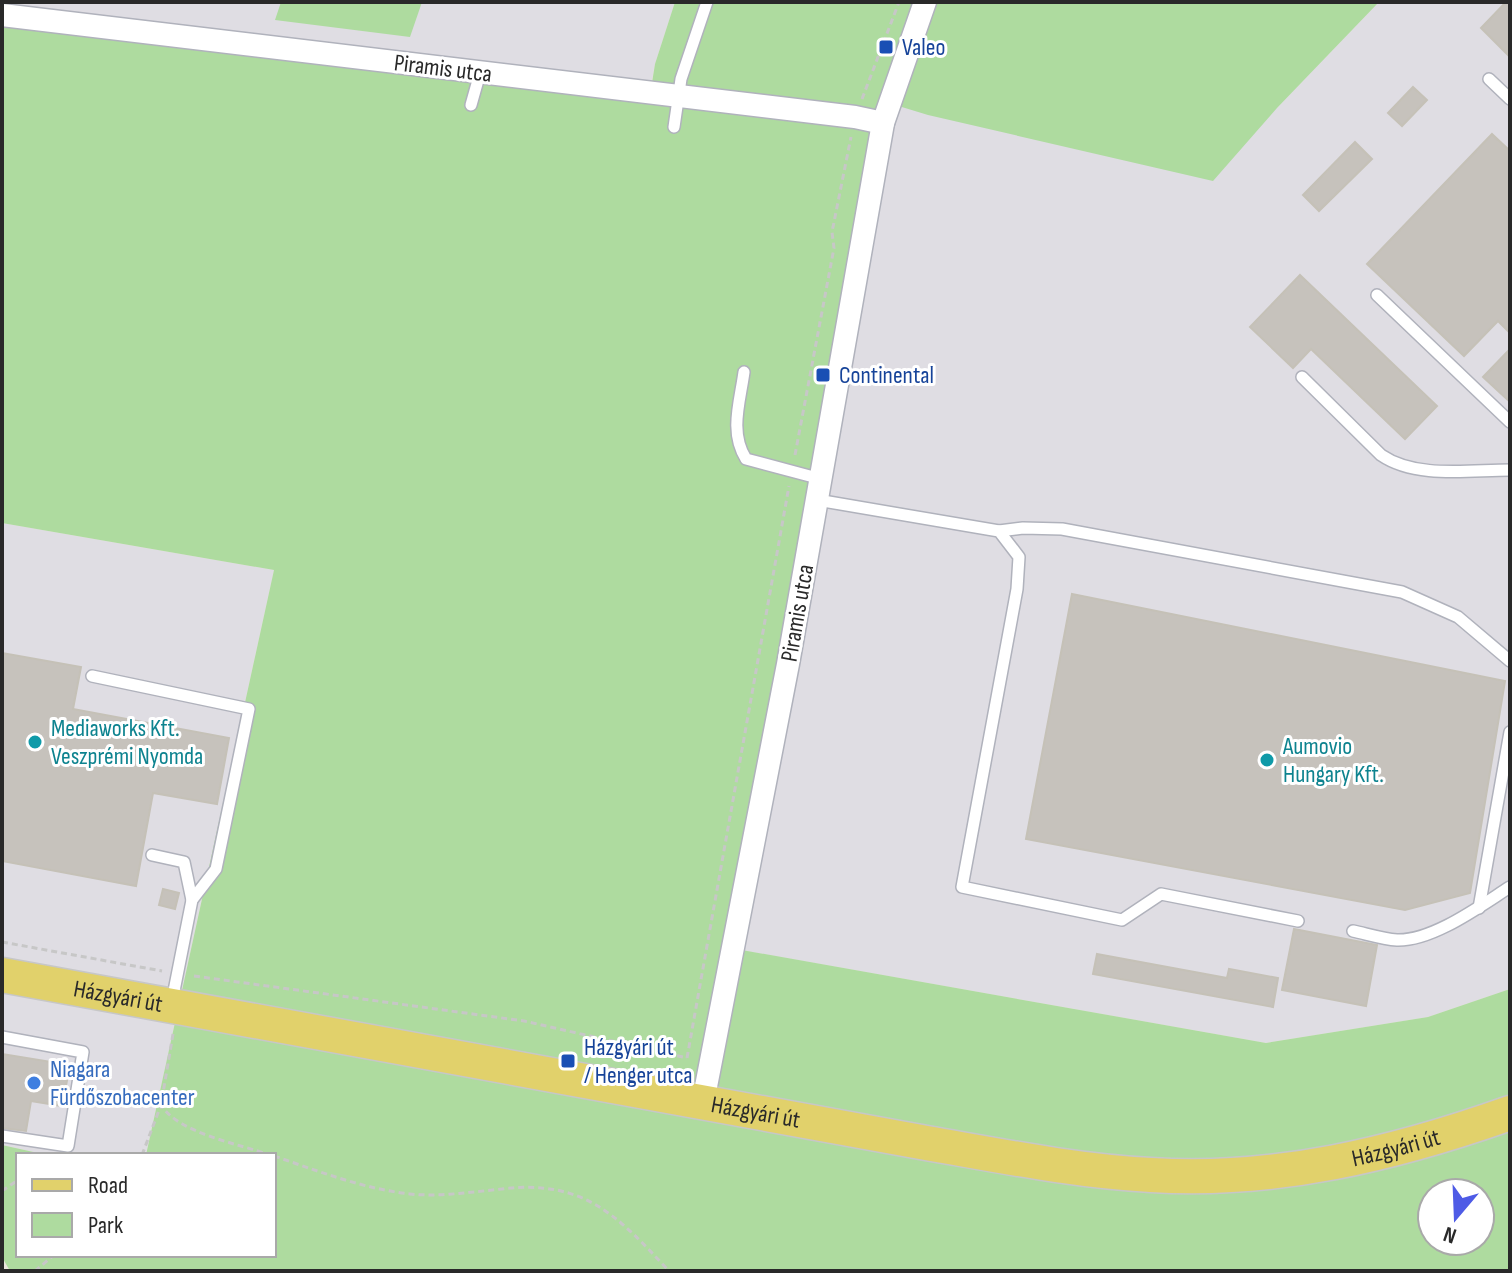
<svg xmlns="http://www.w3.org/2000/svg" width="1512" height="1273" viewBox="0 0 1512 1273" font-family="'Sofia Sans Condensed',sans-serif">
  <rect width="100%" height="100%" fill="#eae6dd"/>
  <g fill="#dfdde3">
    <path d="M2,2H675L655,64L649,96L2,18Z"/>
    <path d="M928,2H1264L1200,79L1277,108L1379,2H1510V989L1428,1017L1266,1043L735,949L881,125Z"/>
    <path d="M2,523L274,570L146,1155H47L2,1145Z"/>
  </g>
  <g fill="#aedb9f" fill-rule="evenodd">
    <path d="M281,2H422L410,37L275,20Z"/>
    <path d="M675,2H1379L1277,108L1213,181L928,115L892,104L736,949L1266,1043L1428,1017L1510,989V1271H10L2,1257V1145L47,1155H18V1255H274V1155H146L274,570L2,523V18L650,95L655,64ZM1432,1193H1480V1241H1432Z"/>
  </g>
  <g fill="#c6c2bc" stroke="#c5c1b7" stroke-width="2">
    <path d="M1506,2H1510V57L1481,28Z"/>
    <path d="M1413,87L1427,100L1402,126L1388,113Z"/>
    <path d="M1492,134L1510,151V333L1498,321L1464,356L1367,264Z"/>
    <path d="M1355,142L1372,159L1319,211L1303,195Z"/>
    <path d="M1300,275L1437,406L1405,439L1311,349L1293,368L1250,327Z"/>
    <path d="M1510,349V402L1483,377Z"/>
    <path d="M1072,594L1505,681L1470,893L1405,910L1026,839Z"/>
    <path d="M2,653L81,667L73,709L229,738L217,804L153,793L136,886L2,861Z"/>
    <path d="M163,889L179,893L175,909L159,905Z"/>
    <path d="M1294,929L1377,945L1366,1006L1282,990Z"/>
    <path d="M1097,954L1227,978L1229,969L1278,978L1273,1007L1093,974Z"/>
    <path d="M2,1054L70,1065L62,1106L31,1101L26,1131L2,1128Z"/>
  </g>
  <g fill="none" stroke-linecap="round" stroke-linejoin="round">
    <g stroke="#b0b2bc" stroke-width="14">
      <g id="service">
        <path d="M1489,79L1510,99"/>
        <path d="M471,105L480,73"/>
        <path d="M674,127L681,79L707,2"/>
        <path d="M1377,295L1510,422"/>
        <path d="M744,372C740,402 729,432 746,459L821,479"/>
        <path d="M1302,377L1381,455C1416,479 1469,470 1510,470"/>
        <path d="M817,500L999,531L1019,557L1017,589L962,887L1122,920L1161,894L1298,921"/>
        <path d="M999,531L1023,528L1062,529L1402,592L1458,617L1510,661"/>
        <path d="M92,676L249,709L216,869L192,900L172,1001"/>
        <path d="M152,855L184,862L192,900"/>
        <path d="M1479,908L1510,732"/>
        <path d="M1353,931C1367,934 1383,939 1397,940C1433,941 1480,906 1510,887"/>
        <path d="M2,1037L83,1052L68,1146L2,1136"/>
      </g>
    </g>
    <g stroke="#b0b2bc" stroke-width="25">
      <g id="minor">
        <path d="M2,15L855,117L883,123"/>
        <path d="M703,1102L788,664L883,123L925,2"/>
      </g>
    </g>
    <g stroke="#c7c7c7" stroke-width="37">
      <g id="primary">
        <path id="s1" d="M2,975L921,1142C997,1155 1074,1171 1151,1175C1275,1183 1394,1154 1510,1113"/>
      </g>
    </g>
    <g stroke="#c7c7c7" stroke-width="3" stroke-dasharray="6 4" stroke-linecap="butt">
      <path d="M862,99L899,2"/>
      <path d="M795,455L834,248L832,232L851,137"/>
      <path d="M2,942L162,971"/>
      <path d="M194,976L524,1021L687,1058"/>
      <path d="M173,1034L161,1105C178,1133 239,1144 270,1155"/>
      <path d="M687,1058L789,486"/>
      <path d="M142,1155L161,1105"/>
      <path d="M274,1156C318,1171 364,1189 410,1194C441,1197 471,1192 502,1189C583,1179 617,1215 669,1271"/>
      <path d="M2,1191L18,1180"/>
      <path d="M35,1271L54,1255"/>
    </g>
    <use href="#service" stroke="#fff" stroke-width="11"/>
    <use href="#minor" stroke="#fff" stroke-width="22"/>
    <use href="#primary" stroke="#e1d16b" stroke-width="34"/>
  </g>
  <g fill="#1a4fb4" stroke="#fff" stroke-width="3">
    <rect x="878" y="39" width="16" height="16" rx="4"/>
    <rect x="815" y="367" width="16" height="16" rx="4"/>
    <rect x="560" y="1053" width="16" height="16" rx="4"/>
  </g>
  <g fill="#0f9aa8" stroke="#fff" stroke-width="3">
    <circle cx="35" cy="742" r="8"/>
    <circle cx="1267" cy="760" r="8"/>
  </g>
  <circle fill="#3f7fe0" stroke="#fff" stroke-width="3" cx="34" cy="1083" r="8"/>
  <g text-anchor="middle" stroke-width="6" stroke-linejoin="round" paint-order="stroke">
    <g font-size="24" fill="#164399" stroke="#fff" text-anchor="start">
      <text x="902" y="55">Valeo</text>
      <text x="839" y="383">Continental</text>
      <text x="584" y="1055">Házgyári út<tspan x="584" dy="28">/ Henger utca</tspan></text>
    </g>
    <g font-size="24" fill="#292929" stroke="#fff">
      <text transform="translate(443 68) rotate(7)" y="8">Piramis utca</text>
      <text transform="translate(797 613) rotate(-80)" y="8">Piramis utca</text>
      <text dy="8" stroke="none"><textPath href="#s1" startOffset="118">Házgyári út</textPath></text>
      <text dy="8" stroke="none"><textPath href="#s1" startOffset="766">Házgyári út</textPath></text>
      <text dy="8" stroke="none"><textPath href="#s1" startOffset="1414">Házgyári út</textPath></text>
    </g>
    <g font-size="24" fill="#0d838f" stroke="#fff" text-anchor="start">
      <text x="51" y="736">Mediaworks Kft.<tspan x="51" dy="28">Veszprémi Nyomda</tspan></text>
      <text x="1283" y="754">Aumovio<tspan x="1283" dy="28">Hungary Kft.</tspan></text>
    </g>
    <g font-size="24" fill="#366cbe" stroke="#fff" text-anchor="start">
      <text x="50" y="1077">Niagara<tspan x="50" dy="28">Fürdőszobacenter</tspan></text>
    </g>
  </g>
  <rect width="1512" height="1273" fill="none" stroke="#292929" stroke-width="8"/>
  <rect x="16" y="1153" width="260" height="104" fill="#ffffff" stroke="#a9a9a9" stroke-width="2"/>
  <rect x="32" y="1179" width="40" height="12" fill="#e1d16b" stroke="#a9a9a9" stroke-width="2"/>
  <text x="88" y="1193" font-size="24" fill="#292929">Road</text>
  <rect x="32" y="1213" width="40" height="24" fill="#aedb9f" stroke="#a9a9a9" stroke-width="2"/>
  <text x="88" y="1233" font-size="24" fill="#292929">Park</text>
  <g transform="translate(1456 1217) rotate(199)"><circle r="38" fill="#ffffff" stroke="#a9a9a9" stroke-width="2"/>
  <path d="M0-6L14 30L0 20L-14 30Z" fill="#4e5be6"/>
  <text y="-12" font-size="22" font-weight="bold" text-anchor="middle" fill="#292929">N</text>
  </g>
</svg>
